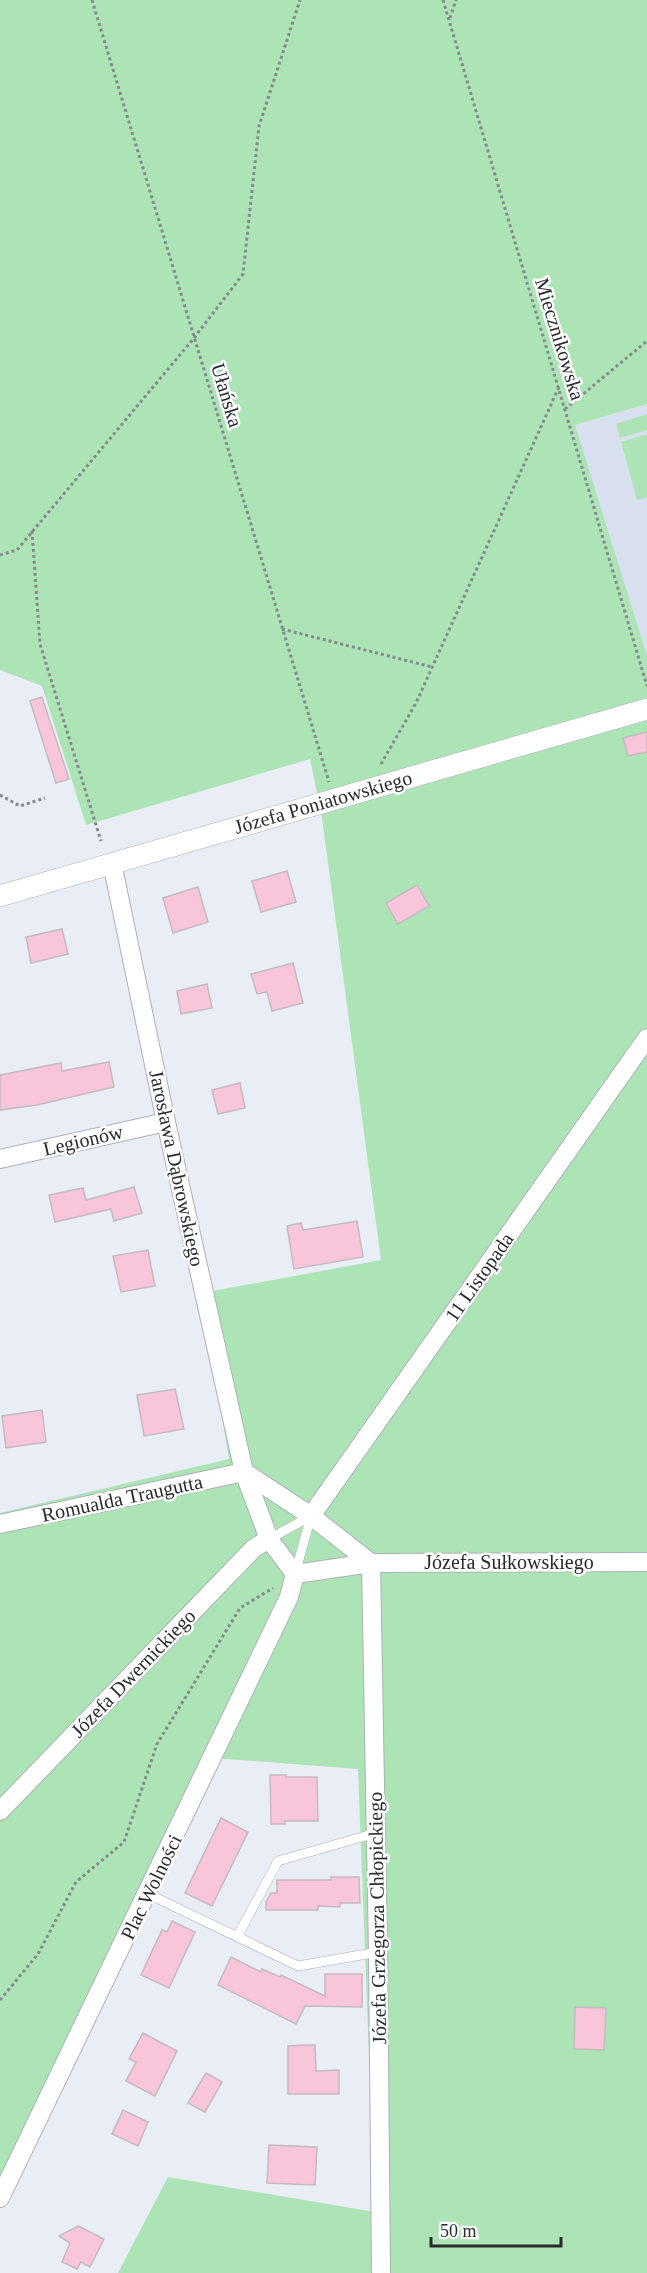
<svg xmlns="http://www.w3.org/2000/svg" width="647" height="2273" viewBox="0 0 647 2273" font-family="'Times New Roman',serif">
  <rect width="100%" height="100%" fill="#e9edf6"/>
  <path fill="#d8e0ef" d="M647,404V665L574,425Z"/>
  <g fill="#ace4b5">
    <path d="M0,0H647V404L575,425L647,656V2273H118L168,2177L375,2212L358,1769L213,1758L0,2198V1513L229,1459L202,1293L381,1260L322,818L310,759L86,825L42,686L0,670Z"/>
    <path d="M647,414V430L620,438L616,424Z"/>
    <path d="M647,434V497L637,500L621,442Z"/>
  </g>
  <g fill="#f8c5db" stroke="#c4bbbf" stroke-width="1.5">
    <path d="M42,697L69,779L56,783L30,701Z"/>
    <path d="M647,732V752L628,756L623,738Z"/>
    <path d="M287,871L296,902L261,912L252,881Z"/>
    <path d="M417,885L429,906L398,924L386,903Z"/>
    <path d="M198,887L208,922L173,933L163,898Z"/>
    <path d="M62,929L68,954L31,963L26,937Z"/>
    <path d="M293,963L303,1003L272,1011L267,992L257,994L251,974Z"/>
    <path d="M207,984L212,1008L181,1014L177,991Z"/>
    <path d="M109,1062L114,1087L37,1105L0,1110V1075L61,1063L62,1071Z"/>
    <path d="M240,1083L245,1108L218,1114L212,1090Z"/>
    <path d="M134,1187L142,1213L114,1221L111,1209L55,1222L49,1195L83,1188L86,1200Z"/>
    <path d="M357,1221L363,1257L294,1269L287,1226L301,1223L303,1230Z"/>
    <path d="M148,1250L155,1286L121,1292L113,1256Z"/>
    <path d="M175,1389L184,1429L144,1436L137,1395Z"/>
    <path d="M42,1410L46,1442L6,1448L2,1416Z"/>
    <path d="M270,1775H286V1777H317L318,1821H285V1824H271Z"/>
    <path d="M221,1818L248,1832L212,1906L185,1893Z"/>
    <path d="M331,1877H359L360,1903H340V1907L318,1906V1910H266V1902L271,1893H277V1880H331Z"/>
    <path d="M172,1921L195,1932L169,1988L141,1975L162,1930L167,1932Z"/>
    <path d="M231,1957L261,1972L262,1969L280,1977L281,1975L325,1996V1974H362V2007L305,2006L296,2024L218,1985Z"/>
    <path d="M575,2007L606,2008L604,2050L574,2049Z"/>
    <path d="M143,2033L177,2051L155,2096L126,2081L136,2062L129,2059Z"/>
    <path d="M303,2045H315L316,2071L339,2070V2094H288V2046Z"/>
    <path d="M206,2073L222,2082L205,2112L188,2103Z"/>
    <path d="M123,2110L148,2122L138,2146L112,2134Z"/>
    <path d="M269,2145L317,2147L315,2185L267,2183Z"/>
    <path d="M78,2226L104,2239L90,2267L81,2262L77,2269L62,2262L70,2243L59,2236Z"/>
  </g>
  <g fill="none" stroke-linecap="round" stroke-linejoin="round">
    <g stroke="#acb0b8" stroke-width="10">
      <g id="service">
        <path d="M269,1539L311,1516"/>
        <path d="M295,1574L311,1516"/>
        <path d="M148,1894L298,1966L378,1952"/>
        <path d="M237,1937L278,1861L376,1833"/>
      </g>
    </g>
    <g stroke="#acb0b8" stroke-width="20">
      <g id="minor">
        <path d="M112,863L166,1122L244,1472L269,1539L295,1574"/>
        <path d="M0,1159L166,1122"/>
        <path d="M311,1516L647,1038"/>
        <path d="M0,1524L244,1472L311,1516L371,1563"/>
        <path d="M371,1563L378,1952L381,2273"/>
        <path d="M295,1574L371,1563L647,1562"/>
        <path d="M0,1811L254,1548L269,1539"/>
        <path d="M0,2198L289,1597L295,1574"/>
      </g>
    </g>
    <g stroke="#acb0b8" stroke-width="22">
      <path id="tertiary" d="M0,896L647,709"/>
    </g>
    <g stroke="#86898f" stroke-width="3" stroke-dasharray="3 3" stroke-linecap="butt">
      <path d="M92,0L329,782"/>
      <path d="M443,0L647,686"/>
      <path d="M450,18L456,0"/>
      <path d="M565,409L647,341"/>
      <path d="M32,531L40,644L101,841"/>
      <path d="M0,555L17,550L194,338L243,274L259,126L300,0"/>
      <path d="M282,629L432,667"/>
      <path d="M381,764L416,703L559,387"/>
      <path d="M0,795L20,806L45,798"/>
      <path d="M0,2000L38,1954L76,1882L124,1842L157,1744L240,1608L273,1588"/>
    </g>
    <use href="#service" stroke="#fff" stroke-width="9"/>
    <use href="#minor" stroke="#fff" stroke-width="18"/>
    <use href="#tertiary" stroke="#fff" stroke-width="21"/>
  </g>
  <g text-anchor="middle" stroke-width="5" stroke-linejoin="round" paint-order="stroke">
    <g font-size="20" fill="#282a2d" stroke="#fff">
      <text transform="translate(560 339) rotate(73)" y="7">Miecznikowska</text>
      <text transform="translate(227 395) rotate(73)" y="7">Ułańska</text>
      <text transform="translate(323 802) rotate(-16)" y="7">Józefa Poniatowskiego</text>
      <text transform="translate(83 1140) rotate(-13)" y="7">Legionów</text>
      <text transform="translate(177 1168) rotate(78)" y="7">Jarosława Dąbrowskiego</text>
      <text transform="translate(479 1277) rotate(-55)" y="7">11 Listopada</text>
      <text transform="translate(122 1498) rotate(-12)" y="7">Romualda Traugutta</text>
      <text x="509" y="1569">Józefa Sułkowskiego</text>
      <text transform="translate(133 1673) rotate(-46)" y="7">Józefa Dwernickiego</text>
      <text transform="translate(151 1887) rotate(-64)" y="7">Plac Wolności</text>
      <text transform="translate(377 1918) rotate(-91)" y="7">Józefa Grzegorza Chłopickiego</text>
    </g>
  </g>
  <path d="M431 2237v9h130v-9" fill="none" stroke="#282a2d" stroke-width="3"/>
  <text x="440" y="2237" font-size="18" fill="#282a2d" stroke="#ffffff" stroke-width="4.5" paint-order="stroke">50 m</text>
</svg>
